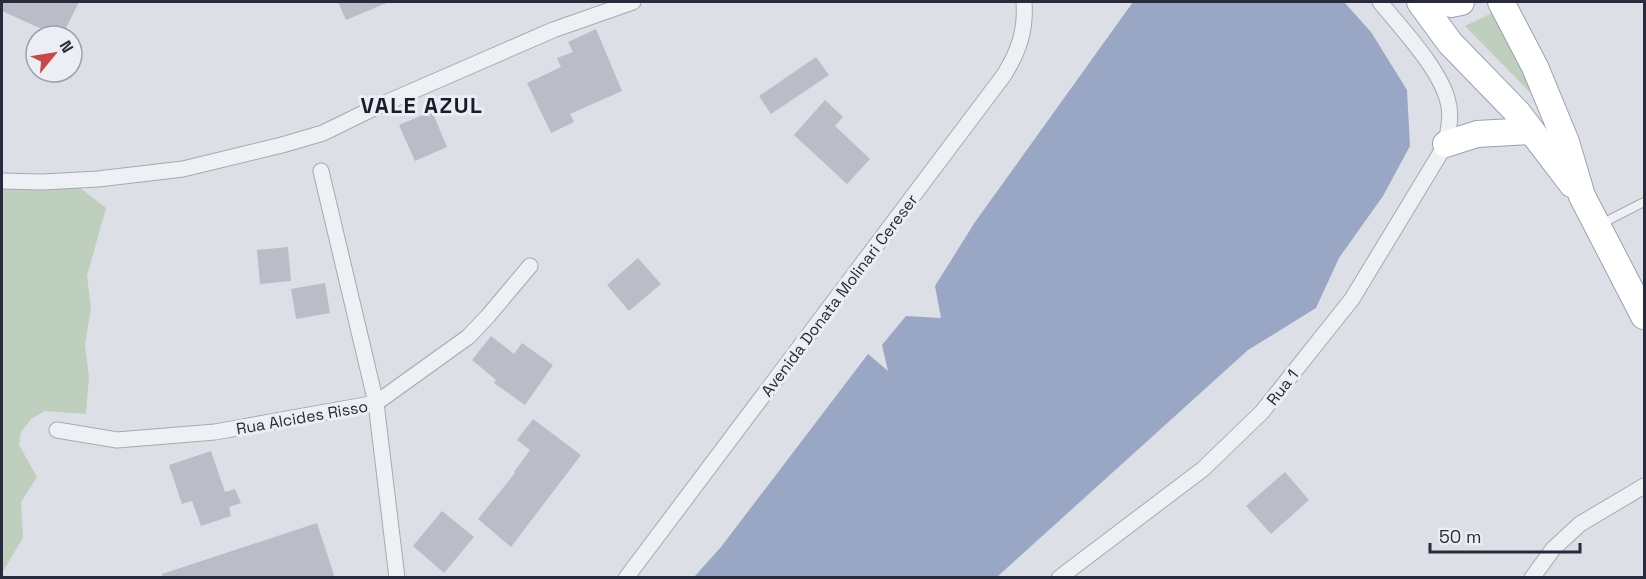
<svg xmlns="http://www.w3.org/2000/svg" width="1646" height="579" viewBox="0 0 1646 579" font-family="'Space Grotesk',sans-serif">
  <rect width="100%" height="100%" fill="#dcdfe6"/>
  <g fill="#bfcfbe">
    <path d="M1498,10L1554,117L1465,26Z"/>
    <path d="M2,187H79L106,208L87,276L91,308L85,345L89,377L86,414L45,411L31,419L21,432L19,445L37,477L21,502L23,538L2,573Z"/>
  </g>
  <path fill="#99a7c5" d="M1133,2H1344L1371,32L1407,90L1410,146L1383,196L1339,258L1316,308L1248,350L997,577H694L721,547L868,354L888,371L882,345L906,316L941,318L935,286L975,222Z"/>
  <g fill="#babdc8">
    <path d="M2,2H79L62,36H57L2,11Z"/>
    <path d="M338,2H389L346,20Z"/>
    <path d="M596,29L622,91L570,114L574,122L551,133L527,83L561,67L557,58L573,52L568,42Z"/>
    <path d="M816,57L829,75L771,114L759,96Z"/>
    <path d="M825,100L843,117L835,126L870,159L847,184L794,135Z"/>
    <path d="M432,111L447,147L415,161L399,125Z"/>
    <path d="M288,247L291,281L260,284L257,250Z"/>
    <path d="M638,258L661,284L629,311L607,285Z"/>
    <path d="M325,283L330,313L296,319L291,289Z"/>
    <path d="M491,336L514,354L522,343L553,365L525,405L494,383L496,380L472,360Z"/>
    <path d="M533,419L581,455L511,547L478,519L515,473L514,472L530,450L517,440Z"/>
    <path d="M211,451L225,492L235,489L241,503L229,507L231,516L201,526L192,501L182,504L169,465Z"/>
    <path d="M1285,472L1309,500L1271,534L1246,506Z"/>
    <path d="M442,511L474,537L444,573L413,546Z"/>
    <path d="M317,523L335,578H162V574Z"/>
  </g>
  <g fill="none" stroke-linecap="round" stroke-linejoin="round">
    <g stroke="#a6a9b3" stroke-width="10">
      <path id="lane" d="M1601,224L1644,202"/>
    </g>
    <g stroke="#a6a9b3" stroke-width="17">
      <g id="street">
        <path d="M321,171L376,403L397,578"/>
        <path d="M2,181L42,182L98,179L183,169L282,145L323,133L376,107L553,30L633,2"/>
        <path d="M57,430L117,440L215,432L376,403L468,337L488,316L530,266"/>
        <path d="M626,578L1004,75C1019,51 1026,30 1024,2"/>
        <path d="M1059,578L1203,469L1262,412L1352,299L1446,144C1448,130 1452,116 1448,102C1441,70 1401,28 1380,2"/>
        <path d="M1532,578L1553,549L1580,524L1644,486"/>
      </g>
    </g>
    <g stroke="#9ca1b1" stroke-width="28">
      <g id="primary">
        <path d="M1420,2L1450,43L1517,112L1572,184"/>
        <path d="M1437,2L1451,4L1461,2"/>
        <path d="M1501,2L1535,67L1566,142L1582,196L1644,316"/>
        <path d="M1446,144L1477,134L1531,131"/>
      </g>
    </g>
    <use href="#lane" stroke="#eff0f4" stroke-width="8"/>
    <use href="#street" stroke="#eff0f4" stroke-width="15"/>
    <use href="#primary" stroke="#fff" stroke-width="26"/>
  </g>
  <g text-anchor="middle" stroke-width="6" stroke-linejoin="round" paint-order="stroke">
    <g font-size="16" fill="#272b3b" stroke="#eceef4">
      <text transform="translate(839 295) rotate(-53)" y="6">Avenida Donata Molinari Cereser</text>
      <text transform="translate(1282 387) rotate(-52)" y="6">Rua 1</text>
      <text transform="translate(302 417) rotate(-10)" y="6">Rua Alcides Risso</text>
    </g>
    <g font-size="22" font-weight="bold" letter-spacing="1.5" fill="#191c2c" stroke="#eceef4">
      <text x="422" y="113">VALE AZUL</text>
    </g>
  </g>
  <rect width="1646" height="579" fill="none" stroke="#272b3b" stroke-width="6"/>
  <g transform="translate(54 54) rotate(60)"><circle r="28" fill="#eceef4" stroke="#9da0aa" stroke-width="1.5"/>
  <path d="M0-4.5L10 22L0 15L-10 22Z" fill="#c74846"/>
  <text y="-9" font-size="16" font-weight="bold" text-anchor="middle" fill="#272b3b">N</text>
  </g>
  <path d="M1430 543v9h150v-9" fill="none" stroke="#272b3b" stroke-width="3"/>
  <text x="1439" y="543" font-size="18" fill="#272b3b" stroke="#eceef4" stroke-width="4.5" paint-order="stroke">50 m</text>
</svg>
